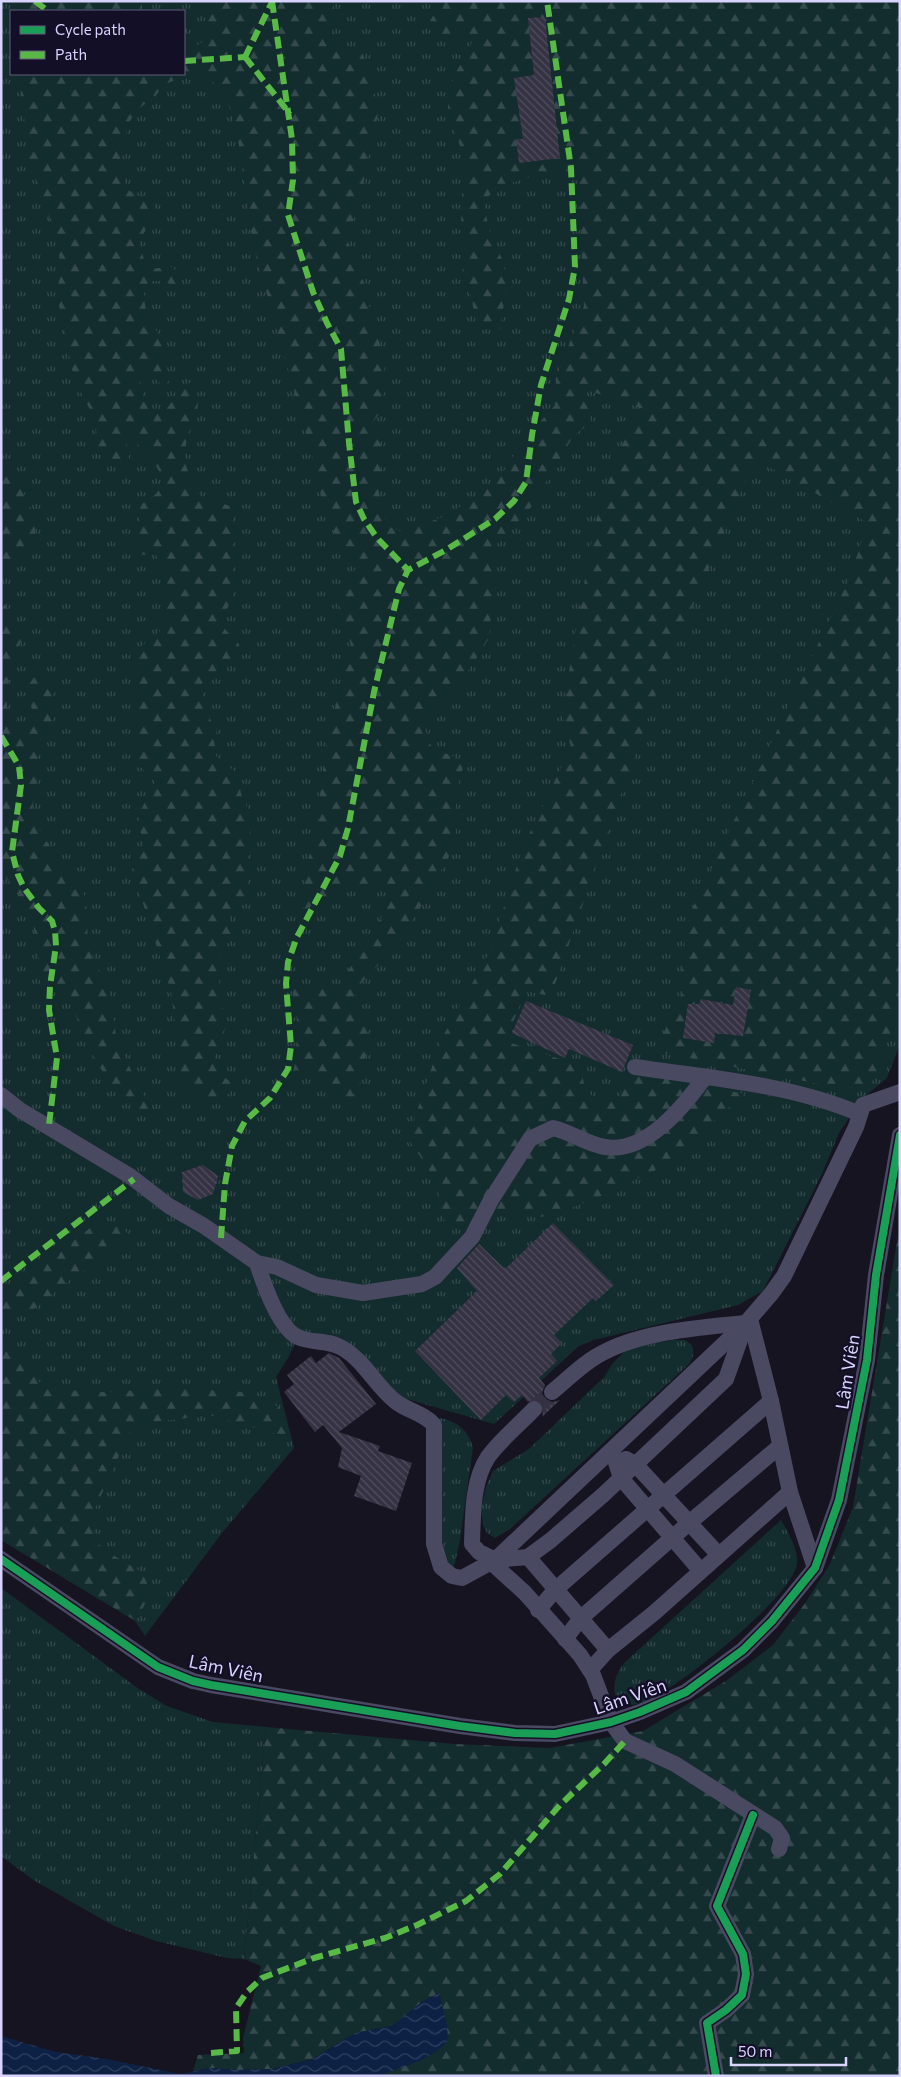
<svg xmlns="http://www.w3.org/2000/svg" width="901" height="2077" viewBox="0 0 901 2077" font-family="Commissioner,sans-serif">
  <defs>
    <pattern id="grass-tufts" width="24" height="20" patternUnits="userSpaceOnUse" patternTransform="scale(1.25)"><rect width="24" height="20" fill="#132c2d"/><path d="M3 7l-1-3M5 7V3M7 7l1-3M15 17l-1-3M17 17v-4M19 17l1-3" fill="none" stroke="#354a4c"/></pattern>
    <pattern id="forest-firs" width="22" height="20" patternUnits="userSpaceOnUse" patternTransform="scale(1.25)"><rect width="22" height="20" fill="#132c2d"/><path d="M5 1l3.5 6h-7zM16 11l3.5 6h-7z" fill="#354a4c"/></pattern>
    <pattern id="water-waves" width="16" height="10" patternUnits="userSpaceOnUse" patternTransform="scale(1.25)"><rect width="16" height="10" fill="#0d2144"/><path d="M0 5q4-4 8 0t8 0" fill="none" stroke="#304060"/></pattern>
    <pattern id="building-back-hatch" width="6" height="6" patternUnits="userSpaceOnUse" patternTransform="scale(1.25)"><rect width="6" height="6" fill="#343243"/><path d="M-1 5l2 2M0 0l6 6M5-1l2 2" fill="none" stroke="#514f5f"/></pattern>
  </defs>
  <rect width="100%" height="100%" fill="#161421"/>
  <g fill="url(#grass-tufts)" fill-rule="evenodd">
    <path d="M1,1H900V1044L887,1078L863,1098L840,1131L821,1176L763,1291L738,1305L594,1340L579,1346L494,1424L396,1396L368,1360L341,1338L301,1331L288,1358L276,1377L294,1448L222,1533L145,1636L135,1621L1,1540ZM11,11H184V74H11Z"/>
    <path d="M673,1340H685L691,1344C695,1352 694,1356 689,1364L510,1529L495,1538L487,1533L483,1525L481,1509L486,1487L493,1471L529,1449L605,1376L612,1364L628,1348Z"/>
    <path d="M441,1418C458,1422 469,1431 473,1448L460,1540L455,1563L452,1569L446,1560L441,1544L436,1420Z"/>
    <path d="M781,1520C788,1533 798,1548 797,1563C795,1595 677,1689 646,1701C638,1704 629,1705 620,1707C611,1691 613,1678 624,1663Z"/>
    <path d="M1,1588L139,1689L167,1706L213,1722L266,1727L244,1959L227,1958L156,1941L114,1926L35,1881L1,1856Z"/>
  </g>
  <g fill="url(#forest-firs)">
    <path d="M9,1H142V11H13Z"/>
    <path d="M206,1H334L330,22L338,52L361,50L372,78L378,113L360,198L347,239L362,279L383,356L386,385L379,414L369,427L384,449L378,489L387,526L403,532L445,516L474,498L501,475L523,441L555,405L556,378L584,306L578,181L548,172L500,186L483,201L490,233L503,261L507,281L500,330L483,329L475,317L471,295L462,277L465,251L461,218L462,195L466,162L448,113V93L456,72L468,53L472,42L464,33L441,37L430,31V21L442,1H900V1007L874,1079L866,1089L859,1092L655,1051L684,990L682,971L687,920L849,579L868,523L755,459L657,691L554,987L545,995L526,991L505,1041L581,1066L584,1085L598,1104L619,1096L631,1072L745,1094L710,1124L673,1161L606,1194L563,1211L537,1218L506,1210L465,1226L445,1222L435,1179L408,1138L441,1040L489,953L523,847L571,747L562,712L594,527L618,451L644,409L584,389L589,404L591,423L574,435L528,512L493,548L494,582L489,638L451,698L422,721L432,749L453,756L463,767L456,794V844L416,915L381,962L362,982L347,1009L365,1020L371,1045L361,1066L360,1088L350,1100L327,1097L321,1073L294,1070L298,1027L292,990L293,985L337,989L386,910L387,888C353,881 334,894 305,909L298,905L303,888L317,821L326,744L351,645L336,597L342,579L351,575L356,568L349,554L341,548L325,512L309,444L253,245L237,132L226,97L211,80L198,76L183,77L163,85L155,97L138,109L128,124L120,169L128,190L150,202L159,212L149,223L139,243L147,269L172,267L182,277L177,287L162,281H151L144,292L146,314L164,343L169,383L163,386L151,375L140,377L143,401L157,413L169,406L182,385L190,383C209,408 188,422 186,445C183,466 191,487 205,502H218L230,506L234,524L232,557L234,590L228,607L219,623L239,644L238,654L215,672H205C198,697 203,709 217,730L214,739L216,756L238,774L241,794L252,818L246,877L251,893L230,913L231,937L218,961L220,993L226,1026L213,1062L222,1076L231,1082L230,1093C205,1103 201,1101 182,1083L171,991L132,869L142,853L143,840L138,825L140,812L155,782C144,769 138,768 131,751L138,739L135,694L137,650L162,629L165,567L155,554L141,555L136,549L140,529L139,510L142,504L156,494L164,481L151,456L129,437L126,440L129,459L123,463L108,462L98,450L95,418L84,399L73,374L57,296L61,265L54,232L28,158L20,74H184V49L190,50L202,42L206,28Z"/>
    <path d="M7,474L16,476L35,517V537L14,566L7,564L1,556V475Z"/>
    <path d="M1,600L14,617L23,633L6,690L7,707L18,723L37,722L30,704L29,684L35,676L45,677L53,693L55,714L46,737L38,750L36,793L30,815L52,850L60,869L79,879L86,900L88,945L110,994L116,1036L137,1084L147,1101L149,1111L140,1113L110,1084L89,1049L69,998L40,983L39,959L31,912L1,870Z"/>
    <path d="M119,1222L128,1235L110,1253L66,1283L33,1309L1,1320V1297L90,1228Z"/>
    <path d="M900,1223V2076H377L425,2058L442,2006L439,1993L422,2002L392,2026L355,2033L313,2059L273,2069L239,2070L210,2068L193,2071L198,2055L244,2053L243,2038L261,1966L244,1959L266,1727L455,1744L549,1748L643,1731L726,1681L773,1645L806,1602L830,1564L853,1507Z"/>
    <path d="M6,1346L46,1389L105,1392L175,1388L244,1392L279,1407L287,1437L209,1415L133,1425L89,1522L101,1548L142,1572L151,1592L136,1621L1,1540V1348Z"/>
  </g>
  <path fill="url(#water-waves)" d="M439,1993L447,2024L448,2041C429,2061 402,2067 377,2076H1V2036L56,2052L107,2059L180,2074L210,2068L239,2070L273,2069L313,2059L355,2033L392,2026L422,2002Z"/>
  <g fill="url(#building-back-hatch)">
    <path d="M545,17L560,158L519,163L516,139H523L514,78L534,75L528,18Z"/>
    <path d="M736,987L751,990L743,1036L715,1033L714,1043L683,1038L688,1004H699L701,999L733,1005Z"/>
    <path d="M526,1001L633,1045L622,1072L569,1049L565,1058L512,1033Z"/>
    <path d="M203,1165L218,1176L213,1194L198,1200L183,1192L182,1172Z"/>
    <path d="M553,1223L614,1285L596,1301L593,1298L554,1335L562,1343L551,1354L557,1361L539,1378L545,1385L542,1393L545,1399L553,1402L560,1400L542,1417L544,1407L541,1402L536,1399L528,1402L522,1395L514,1402L506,1395L481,1420L415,1351L477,1291L457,1268L479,1244L505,1269Z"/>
    <path d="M329,1353L339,1358L376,1404L339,1432L380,1446L378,1451L412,1463L396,1511L354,1496L361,1476L338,1467L342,1448L323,1425L315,1432L284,1392L294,1384L287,1375L311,1356L316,1363Z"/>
  </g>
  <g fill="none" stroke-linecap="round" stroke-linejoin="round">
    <path stroke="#333142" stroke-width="16" stroke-dasharray="16 8" stroke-linecap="butt" d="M534,1409L552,1392"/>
    <g stroke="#4a4962" stroke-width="16">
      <path d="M635,1067C710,1078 790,1084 860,1114"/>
      <path d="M1,1095L20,1110L130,1176L169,1206L204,1226L257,1263L277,1267L316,1285L363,1293L422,1284L435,1277L472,1237L491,1200L530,1139L553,1128C571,1132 586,1144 605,1147C646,1154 684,1106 705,1077"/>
      <path d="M257,1263C263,1282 279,1331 300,1338C314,1343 331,1340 344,1349C365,1362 376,1386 395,1401C407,1411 424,1413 434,1425V1544L441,1567L452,1576L462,1578L495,1560L746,1323L771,1294L784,1276L856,1127L863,1105L900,1092"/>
      <path d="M750,1319L771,1401L790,1492L815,1568"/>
      <path d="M534,1409C520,1424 500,1440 488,1457C472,1481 473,1516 472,1544L479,1552L495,1560L528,1557L551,1540L603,1495L726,1379L746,1323C699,1328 638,1331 597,1356C581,1365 567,1380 552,1392"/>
      <path d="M612,1450L621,1478L700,1570"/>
      <path d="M626,1459L635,1464L718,1554"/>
      <path d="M528,1557L608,1650"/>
      <path d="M1,1559L158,1667L193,1681L211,1685L460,1726L515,1733L555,1734L611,1722L640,1712L686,1692L743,1650L772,1621L815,1568L839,1500L867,1360L876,1275L900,1135"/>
      <path d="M491,1562L525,1593L580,1655L593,1675L611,1722L625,1741L675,1764L775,1828L782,1838L779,1849"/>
      <path d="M538,1610L556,1589L771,1401"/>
      <path d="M565,1639L581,1618L689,1523L780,1446"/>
      <path d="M590,1670L608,1650L654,1613L790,1492"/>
      <path d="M716,2076L707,2023L726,2010L742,1995L746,1974L743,1954L717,1906L753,1815"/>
    </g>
    <g stroke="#58b947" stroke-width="6" stroke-dasharray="12 6" stroke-linecap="butt">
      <path d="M35,1L48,11"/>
      <path d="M272,1L292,139L293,180L288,215L313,292L327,323L341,349L349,443L356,502L364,519L377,538L408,570"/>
      <path d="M245,57L290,114"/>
      <path d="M245,57L272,2"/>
      <path d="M184,61L245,57"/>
      <path d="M1,736L19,766L21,785L12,852L18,875L24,888L39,908L52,921L55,931L56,946L50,986L49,1010L57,1058L49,1125"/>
      <path d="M221,1238L225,1184L232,1146L245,1121L270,1098L288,1069L291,1046L286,984L288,962L297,937L340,856L348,828L374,692L399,589L408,570L446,550L495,519L514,501L526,482L532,435L541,385L569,299L575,267L571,168L547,1"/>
      <path d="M1,1281L134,1179"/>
      <path d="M211,2053L237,2051L236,2008L247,1992L262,1978L314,1958L385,1938L417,1925L466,1901L500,1874L560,1805L604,1764L625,1741"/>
    </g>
    <g stroke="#130f26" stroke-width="11">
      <g id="cycleway">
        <path d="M1,1559L158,1667L193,1681L211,1685L460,1726L515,1733L555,1734L611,1722L640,1712L686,1692L743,1650L772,1621L815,1568L839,1500L867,1360L876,1275L900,1135"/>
        <path d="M716,2076L707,2023L726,2010L742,1995L746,1974L743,1954L717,1906L753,1815"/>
      </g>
    </g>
    <use href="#cycleway" stroke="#1a9f57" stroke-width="8"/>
  </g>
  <g text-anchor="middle" stroke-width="5" stroke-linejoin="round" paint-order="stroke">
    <g font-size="18" fill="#d9d4ff" stroke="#130f26">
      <text transform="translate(848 1372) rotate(-81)" y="6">Lâm Viên</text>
      <text transform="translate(226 1669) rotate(12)" y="6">Lâm Viên</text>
      <text transform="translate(630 1697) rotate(-19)" y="6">Lâm Viên</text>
    </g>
  </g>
  <rect width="901" height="2077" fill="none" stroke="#d9d4ff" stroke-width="5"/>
  <rect x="10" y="10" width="175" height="65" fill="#130f26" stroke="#625e7d"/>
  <rect x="20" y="26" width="25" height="8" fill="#1a9f57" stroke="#625e7d"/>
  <text x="55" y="35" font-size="15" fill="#d9d4ff">Cycle path</text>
  <rect x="20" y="51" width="25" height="8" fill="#58b947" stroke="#625e7d"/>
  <text x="55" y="60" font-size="15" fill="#d9d4ff">Path</text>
  <path d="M731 2057v8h115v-8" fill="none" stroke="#d9d4ff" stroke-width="2.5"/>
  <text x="738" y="2057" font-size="15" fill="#d9d4ff" stroke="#130f26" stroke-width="4" paint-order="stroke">50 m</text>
</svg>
